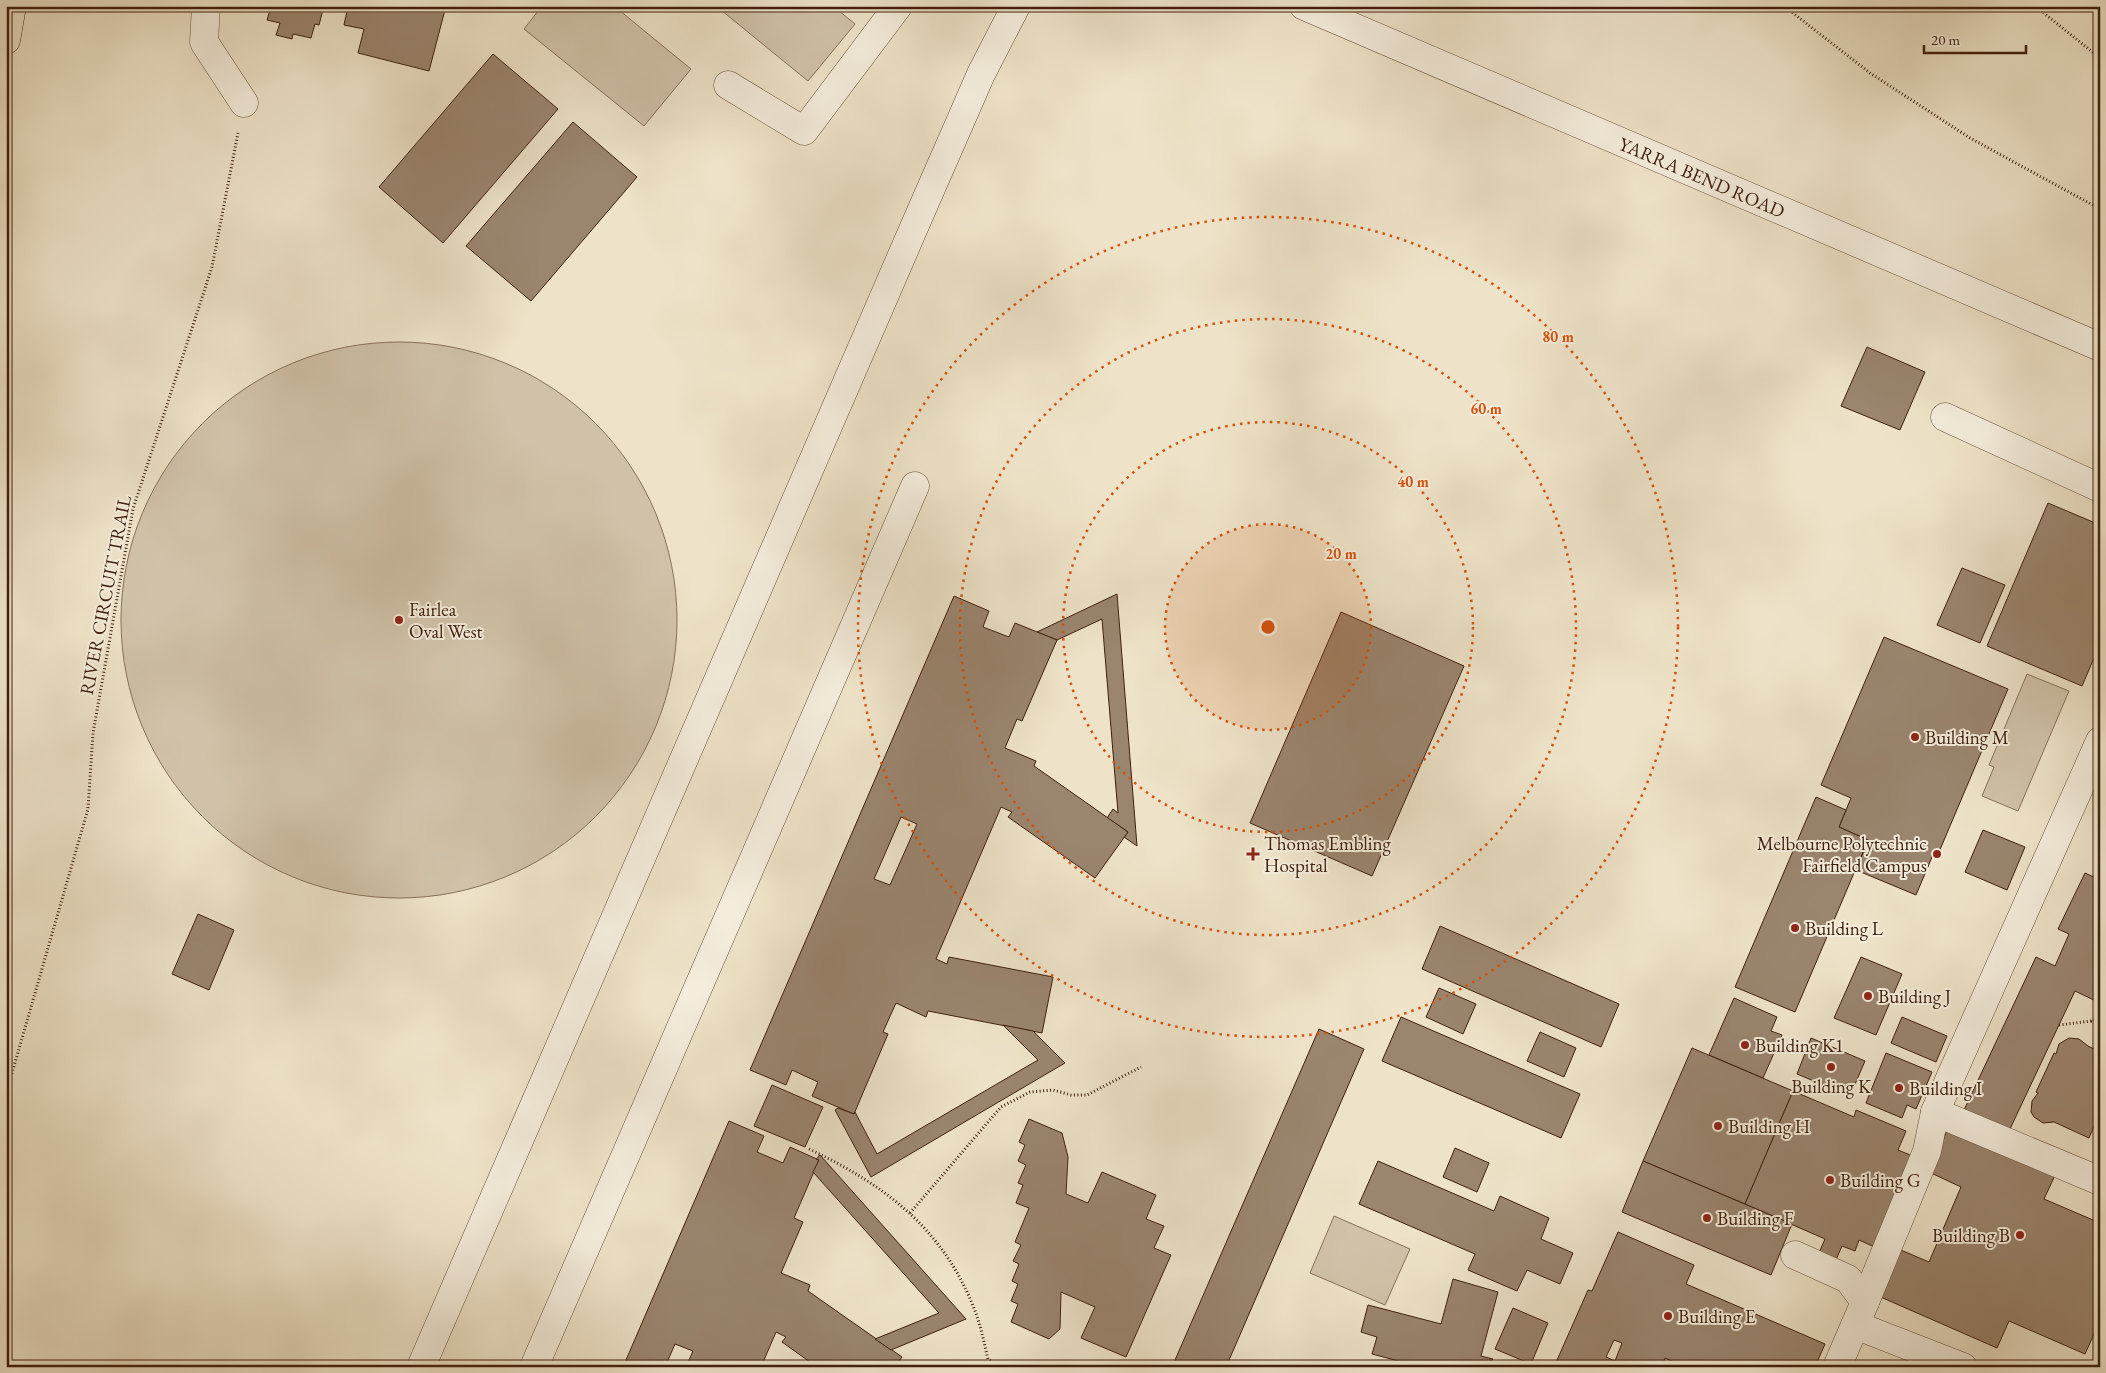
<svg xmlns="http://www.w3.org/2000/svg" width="2106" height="1373" viewBox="0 0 2106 1373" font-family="'EB Garamond',serif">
  <rect width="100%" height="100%" fill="#eee3c9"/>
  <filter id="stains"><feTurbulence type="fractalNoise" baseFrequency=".004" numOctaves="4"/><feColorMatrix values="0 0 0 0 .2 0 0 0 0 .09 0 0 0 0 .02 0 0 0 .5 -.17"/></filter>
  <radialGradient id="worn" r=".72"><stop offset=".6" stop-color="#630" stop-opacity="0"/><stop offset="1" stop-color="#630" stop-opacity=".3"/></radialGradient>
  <g fill="#d0c2a9" stroke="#88715b">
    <path d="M542,6H614L691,69L644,126L524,29Z"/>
    <path d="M716,6H833L855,24L808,81Z"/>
    <circle cx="399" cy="620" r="278"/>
    <path d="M2027,674L2069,691L2018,811L1982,796L1994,767L1989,765Z"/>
    <path d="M1334,1216L1410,1249L1385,1305L1310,1273Z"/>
  </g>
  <g fill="#9a856f" stroke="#40200d" fill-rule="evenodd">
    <path d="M271,6H324L319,25L315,24L311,38L293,34L292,39L276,35L280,23L267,20Z"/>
    <path d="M348,6H446L429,71L358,53L364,29L344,25Z"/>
    <path d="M493,54L558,109L443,243L379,187Z"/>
    <path d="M573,122L637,177L531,301L466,246Z"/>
    <path d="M1867,347L1925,372L1900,430L1841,406Z"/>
    <path d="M2048,503L2100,525V644L2082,686L1987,646Z"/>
    <path d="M1962,568L2005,585L1980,643L1937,625Z"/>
    <path d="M1117,594L1137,846L1124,837L1128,832L1107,818L1113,809L1118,813L1102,619L1057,640L1037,632Z"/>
    <path d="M954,596L989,611L983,627L1009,637L1015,623L1057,640L1022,721L1017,719L1005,748L1036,761L1034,766L1128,832L1095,878L1008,817L1012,812L1001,807L936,959L947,964L949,957L1053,977L1042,1033L928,1011L926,1017L896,1003L883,1032L888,1034L854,1114L812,1096L818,1082L792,1070L786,1085L750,1070ZM901,817L917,824L890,885L874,879Z"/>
    <path d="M1341,612L1464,666L1372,876L1250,823Z"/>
    <path d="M1884,637L2008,689L1939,852L1935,850L1916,895L1856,870L1868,840L1839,827L1851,798L1821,785Z"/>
    <path d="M1816,797L1846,810L1839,827L1868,840L1795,1012L1735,987Z"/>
    <path d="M1983,830L2025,847L2007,890L1965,872Z"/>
    <path d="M2085,873L2100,880V1003L2075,991L2009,1131L1964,1110L2036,957L2055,966L2069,934L2058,929Z"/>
    <path d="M198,914L234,930L209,990L172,974Z"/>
    <path d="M1440,926L1619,1004L1601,1047L1422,969Z"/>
    <path d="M1861,957L1902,974L1876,1035L1834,1018Z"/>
    <path d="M1439,988L1476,1004L1463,1034L1426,1017Z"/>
    <path d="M1734,998L1777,1017L1771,1031L1782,1035L1763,1078L1709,1055Z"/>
    <path d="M1401,1017L1580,1094L1561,1138L1382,1061Z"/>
    <path d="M1902,1017L1947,1036L1936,1062L1891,1043Z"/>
    <path d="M1003,1025L1033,1031L1065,1063L871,1177L835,1110L838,1108L854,1114L855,1112L877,1154L1038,1060Z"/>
    <path d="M1319,1029L1364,1049L1226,1367H1172Z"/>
    <path d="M1540,1032L1576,1048L1564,1077L1527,1061Z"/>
    <path d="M1811,1038L1865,1061L1850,1096L1797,1074Z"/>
    <path d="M2069,1038L2079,1039L2088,1046L2100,1052V1128L2094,1126L2089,1138L2054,1122L2043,1123L2034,1117L2031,1112L2032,1101L2038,1093L2036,1092L2054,1053L2056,1054L2059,1044Z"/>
    <path d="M1692,1048L1793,1091L1745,1204L1643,1161Z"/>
    <path d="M1886,1053L1932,1072L1916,1109L1907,1105L1902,1118L1866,1103Z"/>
    <path d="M772,1085L823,1107L805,1147L754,1126Z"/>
    <path d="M1793,1091L1854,1117L1856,1110L1906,1131L1898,1150L1915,1157L1881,1250L1859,1240L1855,1251L1842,1246L1835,1262L1818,1255L1825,1239L1745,1204Z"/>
    <path d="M1029,1119L1062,1133L1068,1157L1066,1194L1088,1203L1102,1172L1156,1195L1146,1219L1164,1226L1154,1248L1171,1255L1126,1357L1081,1338L1095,1307L1061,1292L1060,1329L1049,1339L1011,1322L1018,1304L1011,1301L1018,1284L1012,1281L1019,1264L1013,1261L1021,1245L1015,1242L1029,1208L1016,1203L1023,1185L1018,1183L1026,1165L1018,1161L1025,1145L1019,1142Z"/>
    <path d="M729,1121L764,1136L757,1152L783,1163L790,1147L819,1160L794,1218L803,1222L781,1273L810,1285L808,1291L902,1357L895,1367H817L782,1342L786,1337L776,1332L761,1367H686L693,1351L675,1344L665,1367H623Z"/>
    <path d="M1950,1124L2057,1171L2044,1199L2100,1223V1321L2085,1354L2009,1321L1997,1348L1876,1295L1896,1248L1929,1262L1961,1187L1929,1172Z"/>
    <path d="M1455,1148L1489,1163L1477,1192L1443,1177Z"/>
    <path d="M820,1155L966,1319L891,1350L875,1339L939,1313L813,1172L819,1160L816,1159Z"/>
    <path d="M1378,1161L1494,1211L1500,1196L1549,1218L1541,1239L1573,1253L1560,1284L1527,1270L1517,1291L1468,1270L1475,1254L1359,1204Z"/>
    <path d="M1643,1161L1792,1224L1771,1275L1622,1212Z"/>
    <path d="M1618,1232L1694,1265L1686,1284L1825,1344L1815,1367H1686L1665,1358L1661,1367H1554L1588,1290L1592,1291ZM1614,1340L1622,1343L1615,1361L1606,1357Z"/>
    <path d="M1453,1279L1498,1292L1481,1356L1493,1359L1486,1367H1421L1372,1354L1377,1337L1361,1332L1368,1305L1441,1324Z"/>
    <path d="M1513,1308L1548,1323L1531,1364L1495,1349Z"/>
  </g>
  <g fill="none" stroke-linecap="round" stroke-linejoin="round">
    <g stroke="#6c513c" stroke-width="29">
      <g id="minor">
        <path d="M206,6L204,42L244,103"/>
        <path d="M1304,6L2100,347"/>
        <path d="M728,85L804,131L898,6"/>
        <path d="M1945,417L2100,488"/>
        <path d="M1935,1112L2100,1181"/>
        <path d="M1795,1255L1848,1279L1865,1302L1837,1367"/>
        <path d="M1865,1302L1927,1151L1935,1112L2100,741"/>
        <path d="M1855,1325L1963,1367"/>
        <path d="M421,1367L912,232L981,74L1016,6"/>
        <path d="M534,1367L915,486"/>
      </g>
    </g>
    <g stroke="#40200d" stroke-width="29">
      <path id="highway" d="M6,40L12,6"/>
    </g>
    <g stroke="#40200d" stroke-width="3" stroke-dasharray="1 2.5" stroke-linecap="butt">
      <path d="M1784,6L1870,73L1970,138L2100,209"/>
      <path d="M2035,6L2100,58"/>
      <path d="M2091,1021L2100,1025"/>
      <path d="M2059,1025L2091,1021L2100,1018"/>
      <path d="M6,1094L88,809L93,733L133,509L212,267L238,133"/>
      <path d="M809,1149C885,1185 944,1229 975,1311C981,1326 984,1343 988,1359L1000,1367"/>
      <path d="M910,1213L1001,1107L1030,1092L1053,1090L1071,1095H1087L1141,1067"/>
    </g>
    <use href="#minor" stroke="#f4eddc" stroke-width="28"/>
    <use href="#highway" stroke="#eee3c9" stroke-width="28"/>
  </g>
  <circle cx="1268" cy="627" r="103" fill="#d7530c" fill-opacity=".12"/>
  <g fill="none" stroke="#d7530c" stroke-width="2.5" stroke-dasharray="2.5 5">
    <circle cx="1268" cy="627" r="103"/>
    <circle cx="1268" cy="627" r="205"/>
    <circle cx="1268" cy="627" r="308"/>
    <circle cx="1268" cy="627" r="410"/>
  </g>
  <g fill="#8f2418" stroke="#f4eddc" stroke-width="2">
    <circle cx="399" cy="620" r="5"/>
    <circle cx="1915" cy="737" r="5"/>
    <path d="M1250.5 846.5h5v5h5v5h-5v5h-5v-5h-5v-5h5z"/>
    <circle cx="1937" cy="854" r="5"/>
    <circle cx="1795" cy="928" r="5"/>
    <circle cx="1868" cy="996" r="5"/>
    <circle cx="1745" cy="1045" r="5"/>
    <circle cx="1831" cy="1067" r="5"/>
    <circle cx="1899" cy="1088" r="5"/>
    <circle cx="1718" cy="1126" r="5"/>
    <circle cx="1830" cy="1180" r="5"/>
    <circle cx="1707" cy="1218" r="5"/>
    <circle cx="2020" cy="1235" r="5"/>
    <circle cx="1668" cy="1316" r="5"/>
  </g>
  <g text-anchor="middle" stroke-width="4" stroke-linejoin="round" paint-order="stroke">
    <g font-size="19" fill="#40200d" stroke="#f4eddc">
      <text transform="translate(1702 177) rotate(23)" y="7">YARRA BEND ROAD</text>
      <text transform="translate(105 595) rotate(-79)" y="7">RIVER CIRCUIT TRAIL</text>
    </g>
    <g font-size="19" fill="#40200d" stroke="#f4eddc" text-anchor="start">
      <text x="409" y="616">Fairlea<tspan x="409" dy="22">Oval West</tspan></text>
      <text x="1925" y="744">Building M</text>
      <text x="1264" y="850">Thomas Embling<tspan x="1264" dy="22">Hospital</tspan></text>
      <text x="1927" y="850" text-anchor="end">Melbourne Polytechnic<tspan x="1927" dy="22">Fairfield Campus</tspan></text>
      <text x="1805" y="935">Building L</text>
      <text x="1878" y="1003">Building J</text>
      <text x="1755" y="1052">Building K1</text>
      <text x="1831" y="1093" text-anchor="middle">Building K</text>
      <text x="1909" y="1095">Building I</text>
      <text x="1728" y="1133">Building H</text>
      <text x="1840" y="1187">Building G</text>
      <text x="1717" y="1225">Building F</text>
      <text x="2010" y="1242" text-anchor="end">Building B</text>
      <text x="1678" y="1323">Building E</text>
    </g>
  </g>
  <circle cx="1268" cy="627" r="8" fill="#d7530c" stroke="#f4eddc" stroke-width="2.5"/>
  <g font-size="15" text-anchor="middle" font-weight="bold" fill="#d7530c" stroke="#f4eddc" stroke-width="4" stroke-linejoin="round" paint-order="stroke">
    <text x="1558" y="342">80 m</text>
    <text x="1486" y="414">60 m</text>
    <text x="1413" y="487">40 m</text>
    <text x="1341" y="559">20 m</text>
  </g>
  <rect width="2106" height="1373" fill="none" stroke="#eee3c9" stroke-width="25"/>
  <rect x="8" y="8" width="2091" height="1358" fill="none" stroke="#40200d" stroke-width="2.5"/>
  <rect x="12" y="12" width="2081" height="1348" fill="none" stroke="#40200d"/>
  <path d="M1924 45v8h102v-8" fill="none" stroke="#40200d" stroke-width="2.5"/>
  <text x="1931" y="45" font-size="15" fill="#40200d" stroke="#f4eddc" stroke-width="4" paint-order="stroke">20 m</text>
  <rect width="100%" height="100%" filter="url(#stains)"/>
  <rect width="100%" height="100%" fill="url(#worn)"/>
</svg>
